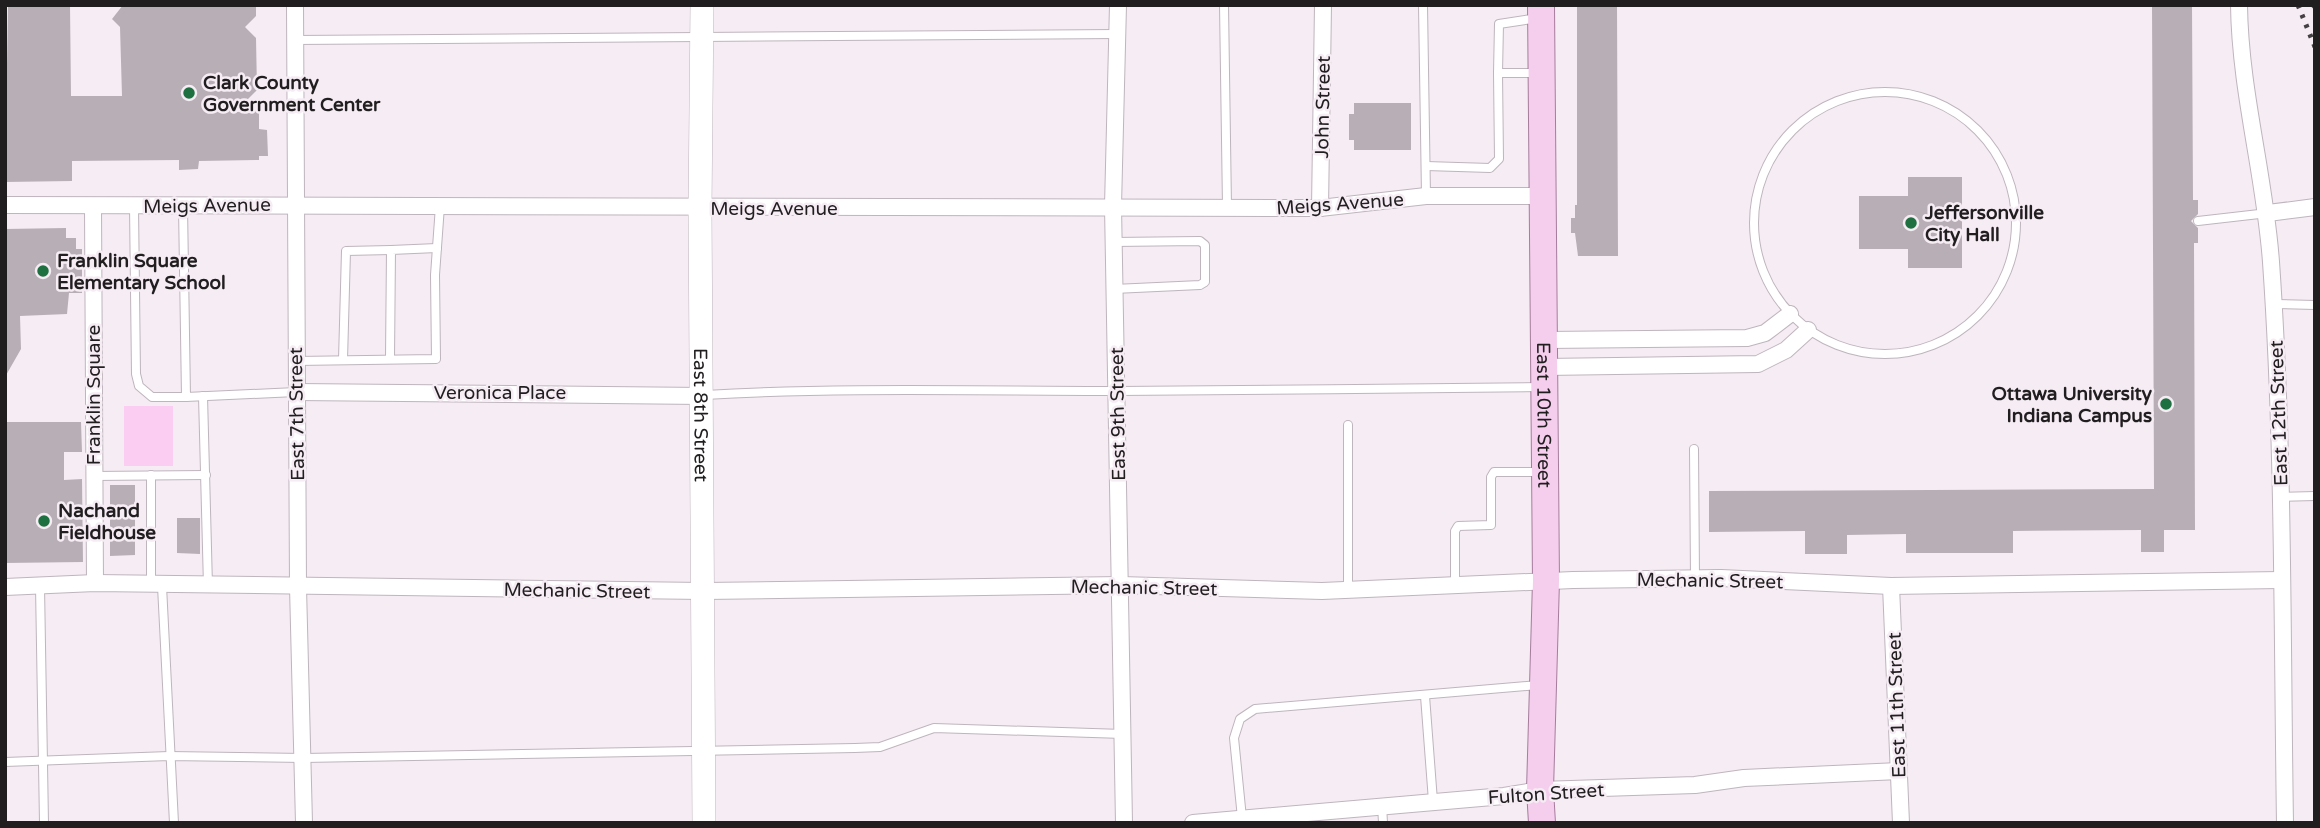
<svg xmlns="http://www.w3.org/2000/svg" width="2320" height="828" viewBox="0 0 2320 828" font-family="'Varela Round',sans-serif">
  <rect width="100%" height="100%" fill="#f6ecf4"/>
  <rect fill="#fbcdf2" x="124" y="406" width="49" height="60"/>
  <g fill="#b8afb6">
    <path d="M8,5H70L71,96H122L120,27L112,19L123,5H256V16L245,27L256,38L257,90L235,112L259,111V129L267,130L268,156H259V160L199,161L198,169L179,170V160L72,161V181L5,182Z"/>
    <path d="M1577,5H1617L1618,256H1578L1575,233H1571V218H1575V205H1577Z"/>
    <path d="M2152,5H2192L2193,200H2198V214L2191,221L2198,228V243H2194L2195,530H2164V552H2141V530L2013,531V553H1906V534L1847,535V554H1805V531L1709,532V491L2154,489Z"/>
    <path d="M1354,103H1411V150H1354V140H1349V114H1354Z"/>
    <path d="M1908,177H1962V268H1908V249H1859V196H1908Z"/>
    <path d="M66,228V238H76V249H82V293H69L67,314L20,316L21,349L5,377V229Z"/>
    <path d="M5,422H81L82,452H64V480L82,479L83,562L5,563Z"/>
    <path d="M110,485H135V555L110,556Z"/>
    <path d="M177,518H200V554L177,553Z"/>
  </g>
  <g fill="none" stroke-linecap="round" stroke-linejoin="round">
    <g stroke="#bfb5bd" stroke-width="10">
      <g id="service">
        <path d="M1224,5L1227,207"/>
        <path d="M1423,5L1426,196"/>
        <path d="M294,40L1117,34"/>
        <path d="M1498,73L1499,24L1538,18"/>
        <circle cx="1885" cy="223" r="131"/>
        <path d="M1426,166L1490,168L1499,159L1498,73H1537"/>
        <path d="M134,206L136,374L139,386L152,397H186"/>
        <path d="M183,206L186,397L296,392"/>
        <path d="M2198,221L2268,213"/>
        <path d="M1113,242L1200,241L1205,245V282L1200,285L1114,289"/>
        <path d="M2274,304L2315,305"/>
        <path d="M390,358L391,250L437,248"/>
        <path d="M343,360L346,251L391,250"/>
        <path d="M296,361L436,359L435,275L440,206"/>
        <path d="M705,395C842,387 980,391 1118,391C1259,391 1401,388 1542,387"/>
        <path d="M203,396L208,586"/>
        <path d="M1694,449L1695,578"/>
        <path d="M93,476L206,475"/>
        <path d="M2281,497L2315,496"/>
        <path d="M151,585V475"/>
        <path d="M40,586L44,823"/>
        <path d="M162,586L174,823"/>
        <path d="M1455,586V531L1458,526L1491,525V477L1494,472H1542"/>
        <path d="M1348,590V425"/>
        <path d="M1425,696L1433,801"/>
        <path d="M5,762L169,756L304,758L855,748L880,747L934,728L1123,734"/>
        <path d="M1382,805L1383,823"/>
        <path d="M1242,818L1234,738L1240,719L1255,709L1538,685"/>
      </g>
    </g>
    <g stroke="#bfb5bd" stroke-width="18">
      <g id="minor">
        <path d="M295,5L298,587L304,823"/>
        <path d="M1118,5L1113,206L1124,823"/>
        <path d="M2239,5C2240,91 2265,176 2271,262C2284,448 2282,636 2285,823"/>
        <path d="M5,205L1320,208L1426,196H1542"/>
        <path d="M93,206L95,583"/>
        <path d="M1320,208L1323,5"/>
        <path d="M2268,213L2315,207"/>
        <path d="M1546,340L1747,338L1765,333L1790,314"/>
        <path d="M1545,367L1758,364L1786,350L1808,330"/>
        <path d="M296,392L703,396"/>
        <path d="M1891,586L1901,823"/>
        <path d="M5,587L95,583L704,591L1121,585L1322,591L1573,580L1721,578L1891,586L2281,580"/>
        <path d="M1193,823L1504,796L1540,790L1695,785L1744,778L1899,771"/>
      </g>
    </g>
    <g stroke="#bfb5bd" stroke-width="24">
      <g id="secondary">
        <path id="s1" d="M702,5L700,209L704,823"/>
      </g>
    </g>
    <g stroke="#a67c9d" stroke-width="28">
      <g id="primary">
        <path id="s2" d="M1541,5L1546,581L1540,790L1542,823"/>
      </g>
    </g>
    <use href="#service" stroke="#fff" stroke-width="8"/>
    <use href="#minor" stroke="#fff" stroke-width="16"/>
    <use href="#secondary" stroke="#fff" stroke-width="23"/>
    <use href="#primary" stroke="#f4ceec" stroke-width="26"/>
    <g stroke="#444043" stroke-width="5" stroke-dasharray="3.5 7" stroke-linecap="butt">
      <path d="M2298,5L2315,47"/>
      <path d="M2313,5L2315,7"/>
    </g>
  </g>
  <g fill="#1f7041" stroke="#f6ecf4" stroke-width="2.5">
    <circle cx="189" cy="93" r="7"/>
    <circle cx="1911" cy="223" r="7"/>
    <circle cx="43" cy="271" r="7"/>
    <circle cx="2166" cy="404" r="7"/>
    <circle cx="44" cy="521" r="7"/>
  </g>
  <g text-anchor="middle" stroke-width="5" stroke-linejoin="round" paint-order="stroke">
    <g font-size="19" font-weight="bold" fill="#211e20" stroke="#f6ecf4" text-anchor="start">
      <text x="203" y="89">Clark County<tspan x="203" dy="22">Government Center</tspan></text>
      <text x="1925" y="219">Jeffersonville<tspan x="1925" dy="22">City Hall</tspan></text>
      <text x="57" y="267">Franklin Square<tspan x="57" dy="22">Elementary School</tspan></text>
      <text x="2152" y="400" text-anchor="end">Ottawa University<tspan x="2152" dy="22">Indiana Campus</tspan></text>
      <text x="58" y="517">Nachand<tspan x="58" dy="22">Fieldhouse</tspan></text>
    </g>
    <g font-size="19" fill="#211e20" stroke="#f6ecf4">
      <text transform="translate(1322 107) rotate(-89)" y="7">John Street</text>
      <text transform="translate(1340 203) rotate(-4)" y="7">Meigs Avenue</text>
      <text transform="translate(207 205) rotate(-1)" y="7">Meigs Avenue</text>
      <text x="774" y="215">Meigs Avenue</text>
      <text x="500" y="399">Veronica Place</text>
      <text transform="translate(93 395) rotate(-90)" y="7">Franklin Square</text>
      <text transform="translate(2278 413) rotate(-92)" y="7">East 12th Street</text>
      <text transform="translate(296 414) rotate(-91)" y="7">East 7th Street</text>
      <text dy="7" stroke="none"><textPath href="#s1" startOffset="410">East 8th Street</textPath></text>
      <text transform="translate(1117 414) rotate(-91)" y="7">East 9th Street</text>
      <text dy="7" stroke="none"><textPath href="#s2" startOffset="410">East 10th Street</textPath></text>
      <text transform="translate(1710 580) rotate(1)" y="7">Mechanic Street</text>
      <text transform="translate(1144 587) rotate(1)" y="7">Mechanic Street</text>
      <text transform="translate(577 590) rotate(1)" y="7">Mechanic Street</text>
      <text transform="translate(1896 705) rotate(-92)" y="7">East 11th Street</text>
      <text transform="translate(1546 793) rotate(-4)" y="7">Fulton Street</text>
    </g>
  </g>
  <rect width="2320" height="828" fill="none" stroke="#211e20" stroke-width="14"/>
</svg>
